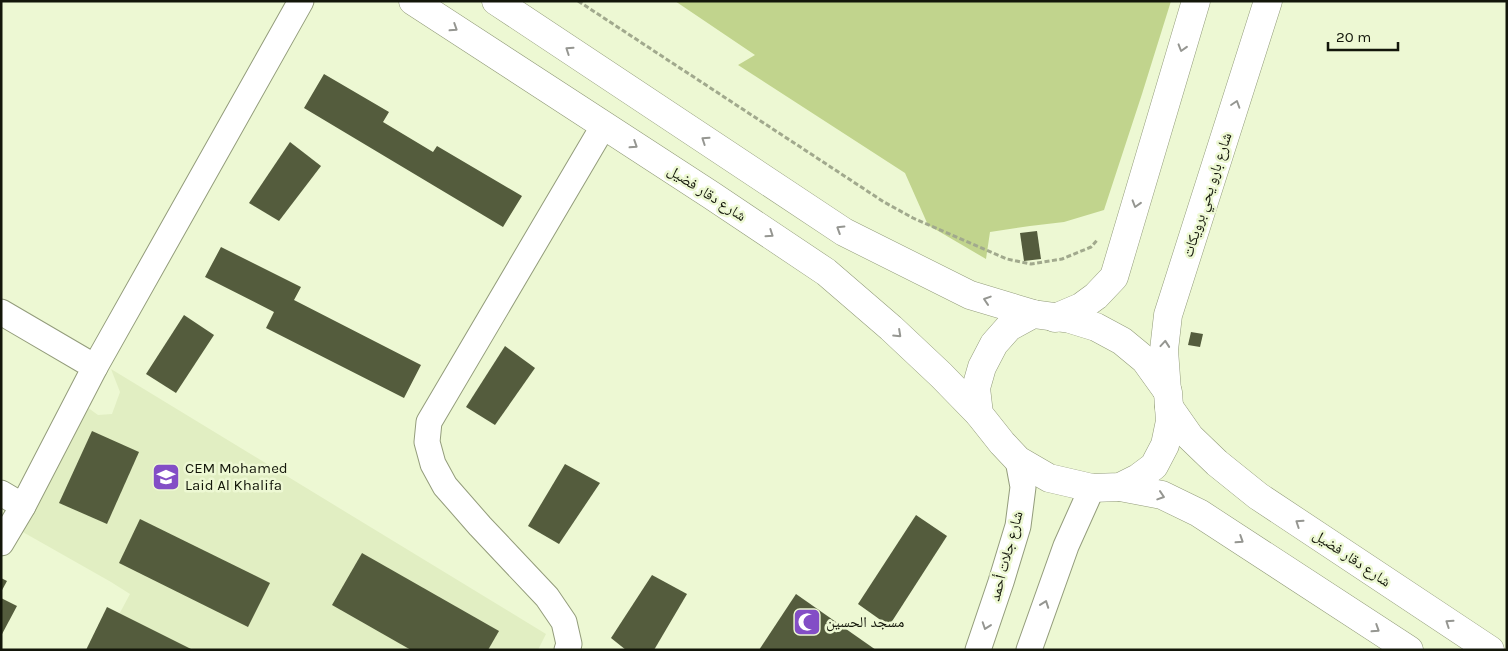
<svg xmlns="http://www.w3.org/2000/svg" width="1508" height="651" viewBox="0 0 1508 651" font-family="Karla,'Noto Naskh Arabic',sans-serif">
  <rect width="100%" height="100%" fill="#edf8d3"/>
  <path fill="#e1eec2" d="M111,369L546,634L538,650H100L130,594L111,582L14,527L87,407L98,415L112,414L120,392Z"/>
  <path fill="#c1d48d" d="M675,1H1171L1142,94L1104,210L1064,222L1030,226L990,232L986,259L928,225L905,173L738,65L755,55Z"/>
  <g fill="#545c3d">
    <path d="M324,74L389,112L383,122L433,152L437,146L522,196L503,227L304,108Z"/>
    <path d="M290,142L321,166L279,221L249,203Z"/>
    <path d="M1037,231L1041,259L1024,261L1020,233Z"/>
    <path d="M221,247L301,287L294,300L421,365L404,398L266,328L274,312L205,277Z"/>
    <path d="M184,315L214,335L176,393L146,374Z"/>
    <path d="M1191,332L1203,334L1200,347L1188,345Z"/>
    <path d="M505,346L535,368L495,425L466,407Z"/>
    <path d="M92,431L139,452L107,524L59,503Z"/>
    <path d="M565,464L600,483L559,544L528,526Z"/>
    <path d="M916,515L947,536L889,626L858,604Z"/>
    <path d="M140,519L270,583L248,627L119,563Z"/>
    <path d="M362,553L499,631L488,650H411L332,605Z"/>
    <path d="M652,575L687,594L654,650H626L611,638Z"/>
    <path d="M1,578L7,581L1,592Z"/>
    <path d="M796,594L876,650H759Z"/>
    <path d="M1,598L17,606L1,636Z"/>
    <path d="M107,607L193,650H86Z"/>
  </g>
  <g fill="none" stroke-linecap="round" stroke-linejoin="round">
    <g stroke="#939c7b" stroke-width="27">
      <g id="minor">
        <path d="M1,312L95,367L23,506L1,543"/>
        <path d="M95,367L301,1"/>
        <path d="M1,493L23,506"/>
        <path d="M567,650L569,644L564,622L547,597L480,526L445,486L433,464L427,442L429,422L604,125"/>
        <path d="M978,650L1001,582L1018,526L1023,487L1018,460"/>
        <path d="M1029,650L1066,546L1092,488"/>
      </g>
    </g>
    <g stroke="#939c7b" stroke-width="29">
      <g id="major">
        <path d="M413,1L711,195L826,272L891,328L941,375L979,414"/>
        <path d="M496,1L844,232L970,295L1033,314"/>
        <path d="M1033,314L1070,319L1096,327L1122,341L1145,360L1168,392L1170,421L1165,445L1154,466L1138,478L1120,487L1092,488L1049,478L1018,460L1002,443L979,414L976,388L982,367L994,344L1009,327Z"/>
        <path d="M1055,318L1081,307L1096,296L1114,277L1196,1"/>
        <path d="M1167,391L1164,350L1168,315L1268,1"/>
        <path d="M1169,407L1190,437L1217,463L1258,496L1490,650"/>
        <path d="M1120,487L1162,495L1199,513L1409,650"/>
      </g>
    </g>
    <path stroke="#a1a98d" stroke-width="3" stroke-dasharray="5 2.5" stroke-linecap="butt" d="M578,1L884,202L913,218L1007,259L1031,264L1062,259L1091,247L1098,239"/>
    <use href="#minor" stroke="#fff" stroke-width="25"/>
    <use href="#major" stroke="#fff" stroke-width="28"/>
  </g>
  <defs><path id="oneway-chevron" d="M-2-3.5L2.5 0L-2 3.5" fill="none" stroke-width="1.6" stroke-linecap="round" stroke-linejoin="round" transform="scale(1.25)"/></defs>
  <g stroke="#959691">
    <use href="#oneway-chevron" transform="translate(454 28) rotate(33)"/>
    <use href="#oneway-chevron" transform="translate(1182 48) rotate(107)"/>
    <use href="#oneway-chevron" transform="translate(569 50) rotate(-146)"/>
    <use href="#oneway-chevron" transform="translate(1236 104) rotate(-72)"/>
    <use href="#oneway-chevron" transform="translate(705 140) rotate(-146)"/>
    <use href="#oneway-chevron" transform="translate(634 145) rotate(33)"/>
    <use href="#oneway-chevron" transform="translate(1136 204) rotate(107)"/>
    <use href="#oneway-chevron" transform="translate(840 229) rotate(-148)"/>
    <use href="#oneway-chevron" transform="translate(770 234) rotate(34)"/>
    <use href="#oneway-chevron" transform="translate(987 300) rotate(-162)"/>
    <use href="#oneway-chevron" transform="translate(898 334) rotate(43)"/>
    <use href="#oneway-chevron" transform="translate(1165 344) rotate(-85)"/>
    <use href="#oneway-chevron" transform="translate(1161 496) rotate(18)"/>
    <use href="#oneway-chevron" transform="translate(1299 523) rotate(-146)"/>
    <use href="#oneway-chevron" transform="translate(1240 540) rotate(33)"/>
    <use href="#oneway-chevron" transform="translate(1045 604) rotate(-70)"/>
    <use href="#oneway-chevron" transform="translate(1449 623) rotate(-146)"/>
    <use href="#oneway-chevron" transform="translate(986 626) rotate(109)"/>
    <use href="#oneway-chevron" transform="translate(1376 629) rotate(33)"/>
  </g>
  <defs>
    <g id="school-square" transform="scale(1.4375)"><rect x="-9" y="-9" width="18" height="18" rx="4" fill="#834ec6" stroke="#edf8d3"/><path d="M0-5L7-2L0 1L-7-2ZM-4 1L0 2.5L4 1V4Q0 6-4 4Z" fill="#fff"/></g>
    <g id="mosque-square" transform="scale(1.4375)"><rect x="-9" y="-9" width="18" height="18" rx="4" fill="#834ec6" stroke="#edf8d3"/><path d="M3.5-4.9A6 6 0 1 0 3.5 4.9A5 5 0 1 1 3.5-4.9Z" fill="#fff"/></g>
  </defs>
  <g fill-rule="evenodd">
    <use href="#school-square" x="166" y="477"/>
    <use href="#mosque-square" x="807" y="622"/>
  </g>
  <g text-anchor="middle" stroke-width="5" stroke-linejoin="round" paint-order="stroke">
    <g font-size="15" fill="#13160a" stroke="#edf8d3">
      <text transform="translate(707 193) rotate(33)" y="5">شارع دقار فضيل</text>
      <text transform="translate(1207 195) rotate(-72)" y="5">شارع بارو يحي برويكات</text>
      <text transform="translate(1006 556) rotate(-75)" y="5">شارع جلات أحمد</text>
      <text transform="translate(1352 558) rotate(34)" y="5">شارع دقار فضيل</text>
    </g>
    <g font-size="15" fill="#13160a" stroke="#edf8d3" text-anchor="start">
      <text x="185" y="473">CEM Mohamed<tspan x="185" dy="17">Laid Al Khalifa</tspan></text>
      <text x="826" y="627">مسجد الحسين</text>
    </g>
  </g>
  <rect width="1508" height="651" fill="none" stroke="#13160a" stroke-width="5"/>
  <path d="M1328 42v8h70v-8" fill="none" stroke="#13160a" stroke-width="2.5"/>
  <text x="1336" y="42" font-size="15" fill="#13160a" stroke="#edf8d3" stroke-width="4" paint-order="stroke">20 m</text>
</svg>
